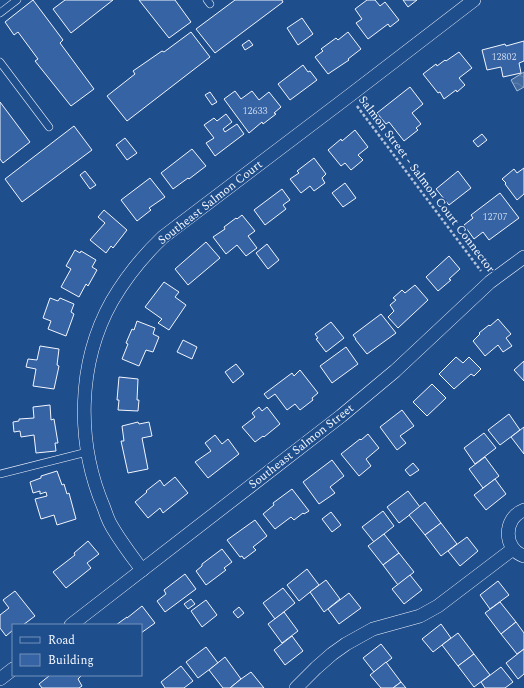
<svg xmlns="http://www.w3.org/2000/svg" width="524" height="688" viewBox="0 0 524 688" font-family="Spectral,serif">
  <defs>
    <pattern id="water-waves" width="16" height="10" patternUnits="userSpaceOnUse"><rect width="16" height="10" fill="#446ba0"/><path d="M0 5q4-4 8 0t8 0" fill="none" stroke="#5f81ae"/></pattern>
  </defs>
  <rect width="100%" height="100%" fill="#1f4e8c"/>
  <path fill="url(#water-waves)" stroke="#a8bbd7" d="M524,72V87L517,91L511,80Z"/>
  <g fill="#3563a3" stroke="#f2f6ff">
    <path d="M33,0L63,40L60,43L94,89L71,106L35,61L38,59L18,32L14,35L5,22Z"/>
    <path d="M65,0H113L71,33L53,9Z"/>
    <path d="M139,0H175L191,22L169,38Z"/>
    <path d="M235,0H282L283,2L215,53L196,29Z"/>
    <path d="M367,0H375L380,6L385,2L399,20L390,27L388,24L368,39L356,23L362,19L355,9Z"/>
    <path d="M403,0H417L408,7Z"/>
    <path d="M302,18L313,34L298,45L287,28Z"/>
    <path d="M191,32L210,57L127,121L107,96L135,74L133,71L162,51L164,52Z"/>
    <path d="M348,32L361,49L348,59L349,60L328,74L315,57L323,51L321,49L336,38L338,40Z"/>
    <path d="M249,40L253,45L245,50L242,45Z"/>
    <path d="M524,41V61L519,63L521,73L503,77L501,67L487,70L482,50L505,44L506,46Z"/>
    <path d="M459,52L472,68L459,78L465,85L457,92L456,90L444,99L440,92L438,93L423,74L436,64L437,66L445,60L446,61Z"/>
    <path d="M303,65L308,72L310,71L317,80L290,100L278,84Z"/>
    <path d="M410,87L423,104L412,113L421,124L416,128L418,130L404,141L389,122L386,124L377,113Z"/>
    <path d="M235,91L241,99L252,91L259,100L269,92L281,107L274,113L276,114L263,124L262,122L249,133L224,99Z"/>
    <path d="M210,92L217,102L212,105L205,95Z"/>
    <path d="M0,102L30,142L3,163L0,159Z"/>
    <path d="M226,114L232,122L223,129L225,132L237,124L244,134L215,156L206,143L214,138L204,125L214,118L217,121Z"/>
    <path d="M74,126L92,150L22,202L5,179Z"/>
    <path d="M355,130L368,147L358,155L363,160L351,170L345,163L341,166L328,150L341,139L342,141Z"/>
    <path d="M482,134L487,140L478,147L473,141Z"/>
    <path d="M125,138L137,153L127,160L116,145Z"/>
    <path d="M192,149L206,166L189,179L188,178L173,189L161,173Z"/>
    <path d="M314,158L326,174L322,178L325,183L314,191L310,186L301,193L290,179L299,173L297,171Z"/>
    <path d="M524,168V194L517,200L505,184L506,183L502,179L514,169L517,173Z"/>
    <path d="M85,171L96,185L90,189L80,175Z"/>
    <path d="M458,171L471,188L449,205L436,189Z"/>
    <path d="M150,178L165,197L149,208L151,210L137,221L121,200Z"/>
    <path d="M345,183L356,198L343,207L332,193Z"/>
    <path d="M282,189L290,200L283,205L286,209L265,225L254,210Z"/>
    <path d="M500,193L519,218L489,240L483,232L474,239L464,225L473,218L471,215Z"/>
    <path d="M104,210L127,230L113,248L111,246L106,253L90,240L105,223L98,217Z"/>
    <path d="M242,215L255,231L248,236L257,248L246,256L237,245L226,254L213,237L225,229L224,227L236,218L237,219Z"/>
    <path d="M206,242L220,258L188,285L175,269Z"/>
    <path d="M267,244L279,260L268,269L256,253Z"/>
    <path d="M75,250L80,253L81,251L96,260L92,267L97,270L88,286L86,284L79,297L61,287L71,269L66,266Z"/>
    <path d="M449,256L460,269L449,279L451,280L438,291L426,277Z"/>
    <path d="M164,282L179,292L175,297L186,305L169,330L158,323L162,319L145,307Z"/>
    <path d="M415,285L428,300L398,328L388,317L394,311L390,305L396,300L393,298L402,290L405,293Z"/>
    <path d="M50,298L58,301L60,298L74,304L71,312L74,314L66,336L48,329L51,321L43,318Z"/>
    <path d="M381,314L396,333L367,354L355,339H356L353,335Z"/>
    <path d="M498,319L511,334L506,338L512,346L503,352L498,345L485,356L473,341L480,334L479,333L489,325L490,326Z"/>
    <path d="M137,321L155,328L153,334L159,337L153,352L146,350L139,366L122,359L128,344L126,343L132,329L134,330Z"/>
    <path d="M331,322L344,338L326,352L316,339L318,338L315,334Z"/>
    <path d="M183,340L197,347L192,359L177,352Z"/>
    <path d="M40,346L59,349L57,365L59,366L54,389L33,386L36,369L26,367L28,359L37,360Z"/>
    <path d="M346,347L358,364L332,383L320,366Z"/>
    <path d="M456,357L463,363L469,357L481,369L474,376L471,374L454,389L439,374Z"/>
    <path d="M524,361V381L514,370Z"/>
    <path d="M236,364L244,374L233,383L225,372Z"/>
    <path d="M300,370L318,393L312,398L313,400L300,410L295,404L287,410L275,394L268,399L264,394L292,373L294,376Z"/>
    <path d="M119,377L138,379L137,400H139L138,411L118,410L119,400H117Z"/>
    <path d="M432,384L446,398L427,416L413,402Z"/>
    <path d="M50,405L51,420L54,419L58,443H55L56,451L36,453L34,435L21,437L20,431L14,432L13,422L19,421V419L34,418L33,407Z"/>
    <path d="M259,407L262,411L267,407L280,424L264,437L263,436L255,442L242,427L255,417L252,413Z"/>
    <path d="M402,410L414,426L400,436L406,443L397,450L380,427Z"/>
    <path d="M509,414L520,430L500,445L488,430Z"/>
    <path d="M138,422L139,424L149,422L152,436L142,438L148,469L128,473L121,441H124L122,426Z"/>
    <path d="M524,427V454L511,437Z"/>
    <path d="M484,433L496,448L475,464L464,448Z"/>
    <path d="M368,434L379,448L366,459L371,466L359,476L341,454L360,439L361,440Z"/>
    <path d="M215,435L222,444L228,439L239,454L208,478L195,462L211,451L205,443Z"/>
    <path d="M485,457L499,476L483,488L469,469Z"/>
    <path d="M332,460L344,476L330,487L335,493L319,504L303,482Z"/>
    <path d="M413,463L419,470L410,476L405,470Z"/>
    <path d="M57,471L62,485L64,484L67,494L69,493L76,519L57,525L54,515L41,519L35,499L47,496L46,492L40,494V491L33,493L30,482L41,478V476Z"/>
    <path d="M175,477L188,493L163,513L160,508L148,518L135,502L147,492L146,491L160,480L164,486Z"/>
    <path d="M495,479L506,494L486,510L474,495Z"/>
    <path d="M292,489L309,511L304,514L303,513L294,520L291,517L275,529L263,514L274,505L273,503Z"/>
    <path d="M408,491L420,507L399,523L387,507Z"/>
    <path d="M425,502L441,523L425,535L409,515Z"/>
    <path d="M383,511L394,526L374,542L362,527Z"/>
    <path d="M331,512L341,525L332,532L322,519Z"/>
    <path d="M255,520L267,536L253,547L256,550L244,559L242,556L240,557L227,540Z"/>
    <path d="M441,523L457,544L441,556L425,535Z"/>
    <path d="M384,534L399,553L383,565L368,546Z"/>
    <path d="M467,537L478,551L460,566L448,551Z"/>
    <path d="M88,541L99,554L87,563L91,568L66,588L53,572L75,555L74,553Z"/>
    <path d="M222,549L232,562L224,568L226,570L206,585L196,571L202,566V564Z"/>
    <path d="M399,553L414,572L398,585L383,565Z"/>
    <path d="M307,569L319,585L299,601L287,585Z"/>
    <path d="M185,574L196,589L165,612L157,601L166,594L164,590Z"/>
    <path d="M410,575L422,590L404,604L392,589Z"/>
    <path d="M326,580L340,599L324,612L310,592Z"/>
    <path d="M498,581L509,595L490,609L480,595Z"/>
    <path d="M283,588L295,603L275,619L263,603Z"/>
    <path d="M15,591L35,616L23,625H13V630L6,636L0,628V615L9,608L3,600Z"/>
    <path d="M349,593L361,608L339,624L328,609Z"/>
    <path d="M191,599L195,604L188,609L184,604Z"/>
    <path d="M206,600L217,615L202,627L191,611Z"/>
    <path d="M500,602L516,622L501,634L485,613Z"/>
    <path d="M142,606L155,623L141,633V625H116L127,617V618Z"/>
    <path d="M239,607L244,613L238,618L233,612Z"/>
    <path d="M284,612L298,631L282,643L268,624Z"/>
    <path d="M516,622L524,633V649L517,654L501,634Z"/>
    <path d="M441,624L451,638L433,652L422,639Z"/>
    <path d="M458,633L474,654L458,666L442,645Z"/>
    <path d="M292,636L303,651L285,665L274,650Z"/>
    <path d="M381,644L392,658L374,672L363,658Z"/>
    <path d="M206,647L218,663L198,678L186,662Z"/>
    <path d="M524,649V674L518,679L506,663Z"/>
    <path d="M474,654L490,675L474,687L458,666Z"/>
    <path d="M225,657L241,679L230,688H223L209,670Z"/>
    <path d="M386,662L401,682L393,688H381L370,675Z"/>
    <path d="M181,666L193,681L184,688H165L161,682Z"/>
    <path d="M501,667L513,682L505,688H485L481,682Z"/>
    <path d="M251,672L264,688H230L241,679Z"/>
    <path d="M49,675H80L81,676L78,679L82,686L79,688H42L39,684L49,676Z"/>
    <path d="M401,682L406,688H393Z"/>
  </g>
  <g fill="none" stroke-linecap="round" stroke-linejoin="round">
    <g stroke="#f2f6ff" stroke-width="8">
      <g id="lane">
        <path d="M207,0L210,4"/>
        <path d="M0,13L17,0"/>
        <path d="M0,62L49,127"/>
        <path d="M0,474L87,452"/>
      </g>
    </g>
    <g stroke="#f2f6ff" stroke-width="14">
      <g id="street">
        <path d="M524,510C503,518 503,549 524,556"/>
        <path d="M142,570C131,555 120,541 111,525C108,520 106,514 104,508C76,443 77,363 112,301C126,277 143,256 163,237L349,96L474,0"/>
        <path d="M71,625L341,416L395,371L441,328L490,282L524,257"/>
        <path d="M0,679L13,669"/>
        <path d="M296,688L316,668L332,654L346,644L373,629L420,616L438,606L513,549"/>
      </g>
    </g>
    <path stroke="#b3c4dc" stroke-width="2.5" stroke-dasharray="3 2" stroke-linecap="butt" d="M357,106L481,271"/>
    <use href="#lane" stroke="#1f4e8c" stroke-width="7"/>
    <use href="#street" stroke="#1f4e8c" stroke-width="13"/>
  </g>
  <g text-anchor="middle" stroke-width="3" stroke-linejoin="round" paint-order="stroke">
    <g font-size="10" fill="#c3d1e8">
      <text x="504" y="60">12802</text>
      <text x="255" y="114">12633</text>
      <text x="495" y="220">12707</text>
    </g>
    <g font-size="12" fill="#f2f6ff" stroke="#1f4e8c">
      <text transform="translate(427 184) rotate(53)" y="4">Salmon Street - Salmon Court Connector</text>
      <text transform="translate(210 202) rotate(-38)" y="4">Southeast Salmon Court</text>
      <text transform="translate(301 446) rotate(-38)" y="4">Southeast Salmon Street</text>
    </g>
  </g>
  <rect x="12" y="624" width="130" height="52" fill="#1f4e8c" stroke="#7391ba"/>
  <rect x="20" y="637" width="20" height="6" fill="#1f4e8c" stroke="#7391ba"/>
  <text x="48" y="644" font-size="12" fill="#f2f6ff">Road</text>
  <rect x="20" y="654" width="20" height="12" fill="#3563a3" stroke="#7391ba"/>
  <text x="48" y="664" font-size="12" fill="#f2f6ff">Building</text>
</svg>
